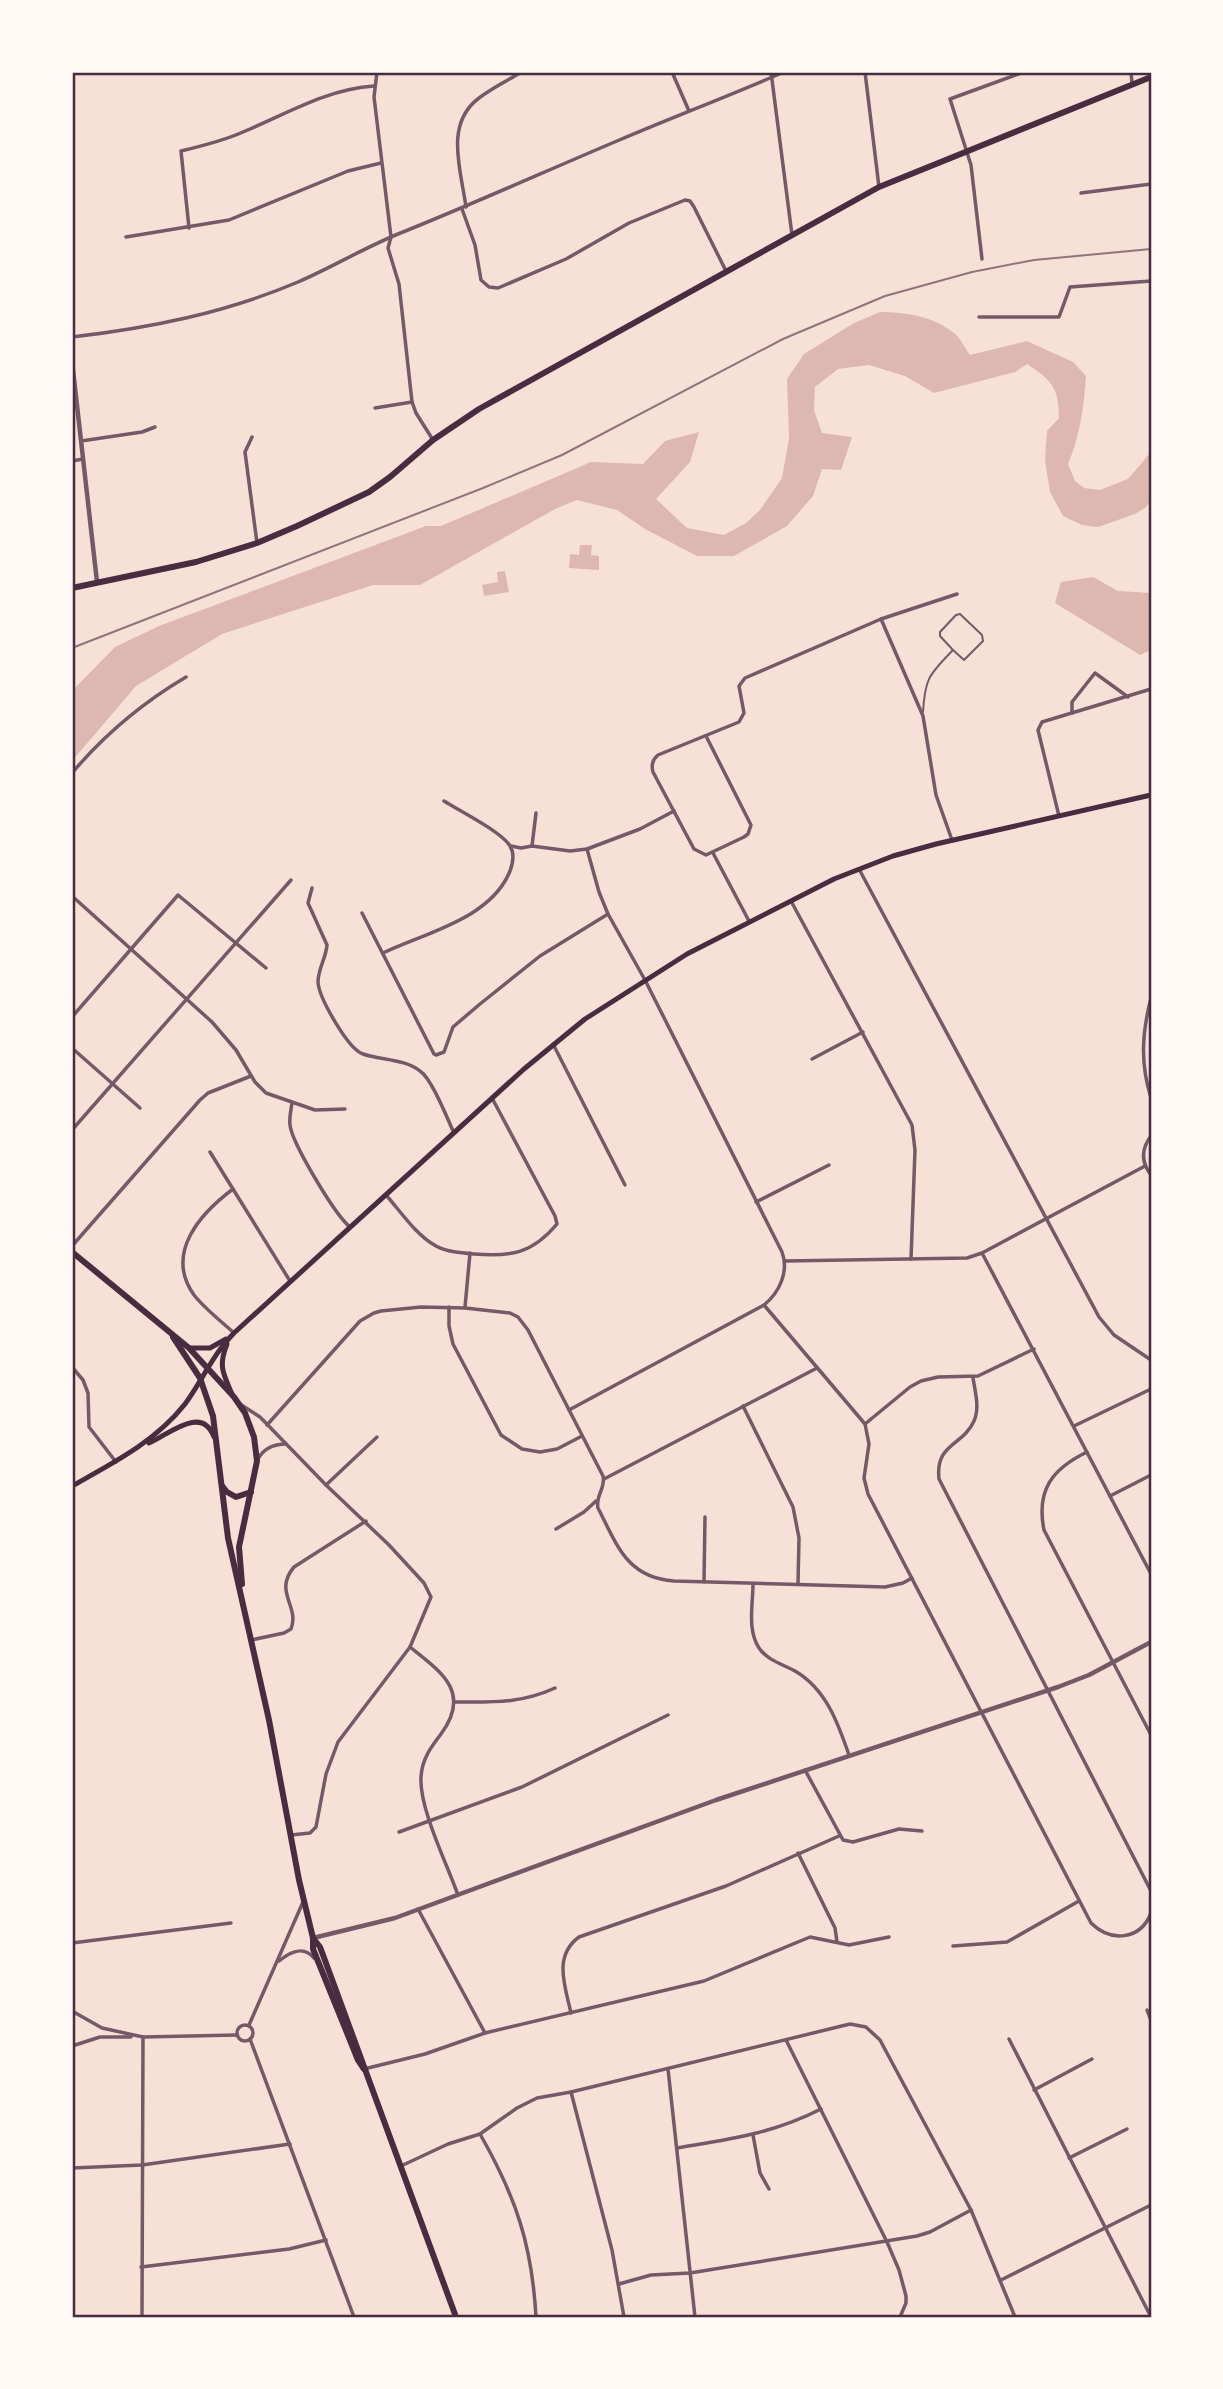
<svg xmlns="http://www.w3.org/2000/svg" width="1223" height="2389" viewBox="0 0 1223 2389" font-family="'Source Serif 4',serif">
  <rect width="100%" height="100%" fill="#f7e1d7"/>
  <g fill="#dcb8b0">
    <path d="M880,312C905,312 933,316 954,333C960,338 965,348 970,355L1027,341L1073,362L1086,376C1084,407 1080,436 1068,464L1075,481L1084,488L1100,490L1128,479L1151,452V500L1146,507L1135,514L1098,527L1082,525L1063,516L1050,492L1045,460L1047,431L1059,418C1059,387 1051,380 1027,364L1015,372L934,393L905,376L869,365L838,369L815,387L814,410L822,433L852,437L841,470L822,469L813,496L787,526L734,556H697L645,529L617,510L577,500L555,509L420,585H373L222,634L136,686L72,761V691L115,647L159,626L426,526H441L591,462L643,464L665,441L699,432L690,462L656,499L687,528L724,535L746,523L760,510L782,478L789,438L787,379L804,354L854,323Z"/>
    <path d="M580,545H592L591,555L599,556V570L569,568L570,554L579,555Z"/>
    <path d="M505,571L509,592L484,596L482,585L498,582L497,572Z"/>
    <path d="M1093,577L1118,591L1151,593V650L1140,655L1055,603L1061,582Z"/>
  </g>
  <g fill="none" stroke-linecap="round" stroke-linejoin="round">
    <path stroke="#755966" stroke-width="2" d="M923,712C925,677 930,674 953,650L964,660L983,641L982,635L960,614L956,615L940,632V636L953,650"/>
    <g stroke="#755966" stroke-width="3.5">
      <path d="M377,72L374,97L391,237L388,248L399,284L412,402L416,413L433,440"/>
      <path d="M672,72L689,111"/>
      <path d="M771,72L792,235"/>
      <path d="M865,72L879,187"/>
      <path d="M1131,72L1132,83"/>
      <path d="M1081,193L1151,184"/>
      <path d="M466,207C461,170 444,124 479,98C492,88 508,80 522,72"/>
      <path d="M462,209L475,245L481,280L489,287L498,288L566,259L629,223L685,200L690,201L694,207L726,271"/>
      <path d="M189,228L181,151C202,146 223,141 243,132C286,114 327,89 374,86"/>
      <path d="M126,237L229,220L348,171L381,163"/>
      <path d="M982,259L971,165L950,99L1024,72"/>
      <path d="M979,317H1059L1070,287L1151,281"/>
      <path d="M72,337C150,328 225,313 298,282C333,267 367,246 403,232C475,203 546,171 617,141C673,117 729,96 784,72"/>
      <path d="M375,408L412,402"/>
      <path d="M252,437L245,452L257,543"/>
      <path d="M81,441L142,432L155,427"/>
      <path d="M72,461L83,459"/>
      <path d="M881,619L923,716L936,795L952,840"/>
      <path d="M1072,713V702L1095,673L1128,697"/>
      <path d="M706,736L751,825L748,834L744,837L706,855L694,849L653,772C651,765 652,760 658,755L739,722L744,713L739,686L745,678L881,619L957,594"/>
      <path d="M72,773C105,734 142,703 186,677"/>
      <path d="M1059,816L1038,730L1042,722L1151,689"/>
      <path d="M511,846L521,848L532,846L570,851L587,849L640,829L674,811"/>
      <path d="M532,846L536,813"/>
      <path d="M713,853L749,921"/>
      <path d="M859,869L1099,1317L1114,1335L1151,1360"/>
      <path d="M312,888L308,903L327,945C326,958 318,969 318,982C319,998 348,1049 363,1054C380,1060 406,1059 420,1071C432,1079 447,1118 454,1133"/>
      <path d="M72,896L212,1022L236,1050L255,1082L266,1093L315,1110L345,1109"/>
      <path d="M791,901L912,1125L915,1150L911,1259"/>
      <path d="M362,913L434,1054L436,1055L444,1052L453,1027L480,1004L540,956L608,914"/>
      <path d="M383,953C424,933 491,919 510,871C513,863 515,854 510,846C502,832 458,810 444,801"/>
      <path d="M1151,998C1142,1033 1140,1063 1151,1098"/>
      <path d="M72,1017L178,895L266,968"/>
      <path d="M553,1044L625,1185"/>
      <path d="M72,1048L140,1108"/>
      <path d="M812,1059L863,1032"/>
      <path d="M292,1103C291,1110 289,1118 290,1125C292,1143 335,1215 350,1227"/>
      <path d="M72,1130L291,880"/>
      <path d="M1151,1136C1141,1149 1141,1162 1151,1175"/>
      <path d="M210,1152L290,1281"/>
      <path d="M233,1189C201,1213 164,1253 194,1295C205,1309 221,1321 234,1333"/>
      <path d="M386,1195C401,1212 416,1235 436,1246C447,1252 461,1253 474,1254C510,1257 532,1254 557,1224L555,1216L492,1098"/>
      <path d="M756,1202L829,1165"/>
      <path d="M72,1246L200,1100L208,1093L251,1076"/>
      <path d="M982,1253L1151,1574"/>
      <path d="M785,1261L967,1258L982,1253L1145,1166"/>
      <path d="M764,1305L865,1424L869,1444L864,1478L868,1494L1091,1923C1110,1942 1140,1941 1151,1913"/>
      <path d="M449,1307V1326L453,1344L501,1435L522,1449L540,1452L557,1449L582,1436"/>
      <path d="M465,1307L470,1253"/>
      <path d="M72,1367L83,1380L88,1393L89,1427L116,1462"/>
      <path d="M973,1378C975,1391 980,1408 974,1421C963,1446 935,1443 939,1479L1151,1891"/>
      <path d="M240,1404L260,1417L326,1485L389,1545L424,1583L431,1597L410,1647L338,1742L326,1774L316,1827L310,1833L291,1835"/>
      <path d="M743,1406L793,1507L799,1538L798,1584"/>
      <path d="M569,1410L764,1305C780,1292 789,1271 782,1252L645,980L608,914L599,892L587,849"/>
      <path d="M865,1424L910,1387L921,1381L938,1377L978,1376L1034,1349"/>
      <path d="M267,1425L360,1321L374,1313L381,1311L421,1307L465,1308L510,1313L518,1317L528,1330L603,1476C606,1488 595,1496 598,1508C617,1545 627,1578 674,1581L885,1587L903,1583L912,1578"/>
      <path d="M1074,1426L1151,1389"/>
      <path d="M1087,1452C1052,1469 1036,1490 1044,1530L1151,1735"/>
      <path d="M258,1459C264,1448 273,1444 286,1444"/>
      <path d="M604,1479L817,1368"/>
      <path d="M326,1485L377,1437"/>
      <path d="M1110,1496L1151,1475"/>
      <path d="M556,1529L584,1512L596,1501"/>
      <path d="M704,1582L705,1517"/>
      <path d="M753,1584C753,1604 747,1630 759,1648C767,1660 782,1664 795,1671C826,1689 838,1723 849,1755"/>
      <path d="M251,1640L284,1633L291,1629C300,1606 273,1592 294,1567L366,1521"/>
      <path d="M410,1647C441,1672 472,1692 441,1734C431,1747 422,1759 421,1777C419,1808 447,1864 458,1895"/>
      <path d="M455,1702C492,1702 520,1704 555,1688"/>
      <path d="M805,1770L843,1840L853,1842L899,1829L922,1831"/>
      <path d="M399,1832L522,1787L668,1715"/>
      <path d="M798,1853L835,1928L837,1942"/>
      <path d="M418,1909L485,2033"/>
      <path d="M72,1943L231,1923"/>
      <path d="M953,1946L1007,1942L1079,1901"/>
      <path d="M279,1961C290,1952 303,1945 314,1958"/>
      <path d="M1147,2010L1151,2020"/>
      <path d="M72,2011L102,2028L143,2037L142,2317"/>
      <path d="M571,2013C565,1986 553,1956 579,1937L726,1886L839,1836"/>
      <circle cx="245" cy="2033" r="8"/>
      <path d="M249,2025L303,1902"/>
      <path d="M143,2037L237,2035"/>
      <path d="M250,2039L354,2317"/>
      <path d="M1009,2039L1151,2317"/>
      <path d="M786,2040L887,2242L899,2270L906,2296V2303L900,2317"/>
      <path d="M72,2046L100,2037H131"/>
      <path d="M364,2069L425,2054L485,2033L704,1981L810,1937L849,1945L889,1937"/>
      <path d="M668,2069L695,2317"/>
      <path d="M1034,2090L1092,2059"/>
      <path d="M571,2092L612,2250L624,2317"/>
      <path d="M480,2134C516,2197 532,2245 536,2317"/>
      <path d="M753,2135L760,2173L769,2189"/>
      <path d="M677,2148C730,2139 772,2134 821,2109"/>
      <path d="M1069,2158L1127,2129"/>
      <path d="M401,2166L448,2144L480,2134L517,2108L537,2098L571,2092L850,2024L866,2027L880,2040L971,2210L1015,2317"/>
      <path d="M72,2168L142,2165L290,2144"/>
      <path d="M141,2267L289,2249L326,2240"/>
      <path d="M1001,2280L1151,2205"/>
      <path d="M619,2284L651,2275L690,2273L917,2236L930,2232L971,2210"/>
    </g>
    <g stroke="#755966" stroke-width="4.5">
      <path d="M72,361L97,582"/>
      <path d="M313,1938L395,1918L716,1800L1058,1687L1089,1675L1151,1642"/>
    </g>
    <g stroke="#4a2c40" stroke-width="5">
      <path d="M227,1344C218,1366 223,1373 232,1394"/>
      <path d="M190,1348H210L226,1339"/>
      <path d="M149,1443C168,1435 202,1404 214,1437"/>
      <path d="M72,1486C113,1463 155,1442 185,1404C202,1381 213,1354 234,1333L524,1069L585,1019L687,954L834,879L893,856L936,844L1151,795"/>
    </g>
    <g stroke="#4a2c40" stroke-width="6">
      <path d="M72,588L196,562L257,543L297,526L369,492L390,477L433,440L479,409L879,187L1151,77"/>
      <path d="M72,1252L189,1348L234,1397L245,1413L254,1437L257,1461L239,1547L242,1584"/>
      <path d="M173,1337L200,1378L213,1416L228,1538L269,1720L299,1880L313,1938V1949L358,2060L364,2069"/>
      <path d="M223,1487L227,1492L236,1497L251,1492"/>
      <path d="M313,1938L320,1947L323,1955L456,2317"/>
    </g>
    <path stroke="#8f747c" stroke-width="2" d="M72,648L483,488L562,455L783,339L885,296L972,272L1034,260L1151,249"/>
  </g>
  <rect width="1223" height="2389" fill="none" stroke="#fffaf5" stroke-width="147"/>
  <rect x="74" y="74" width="1076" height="2242" fill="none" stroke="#4a2c40" stroke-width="2.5"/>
</svg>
